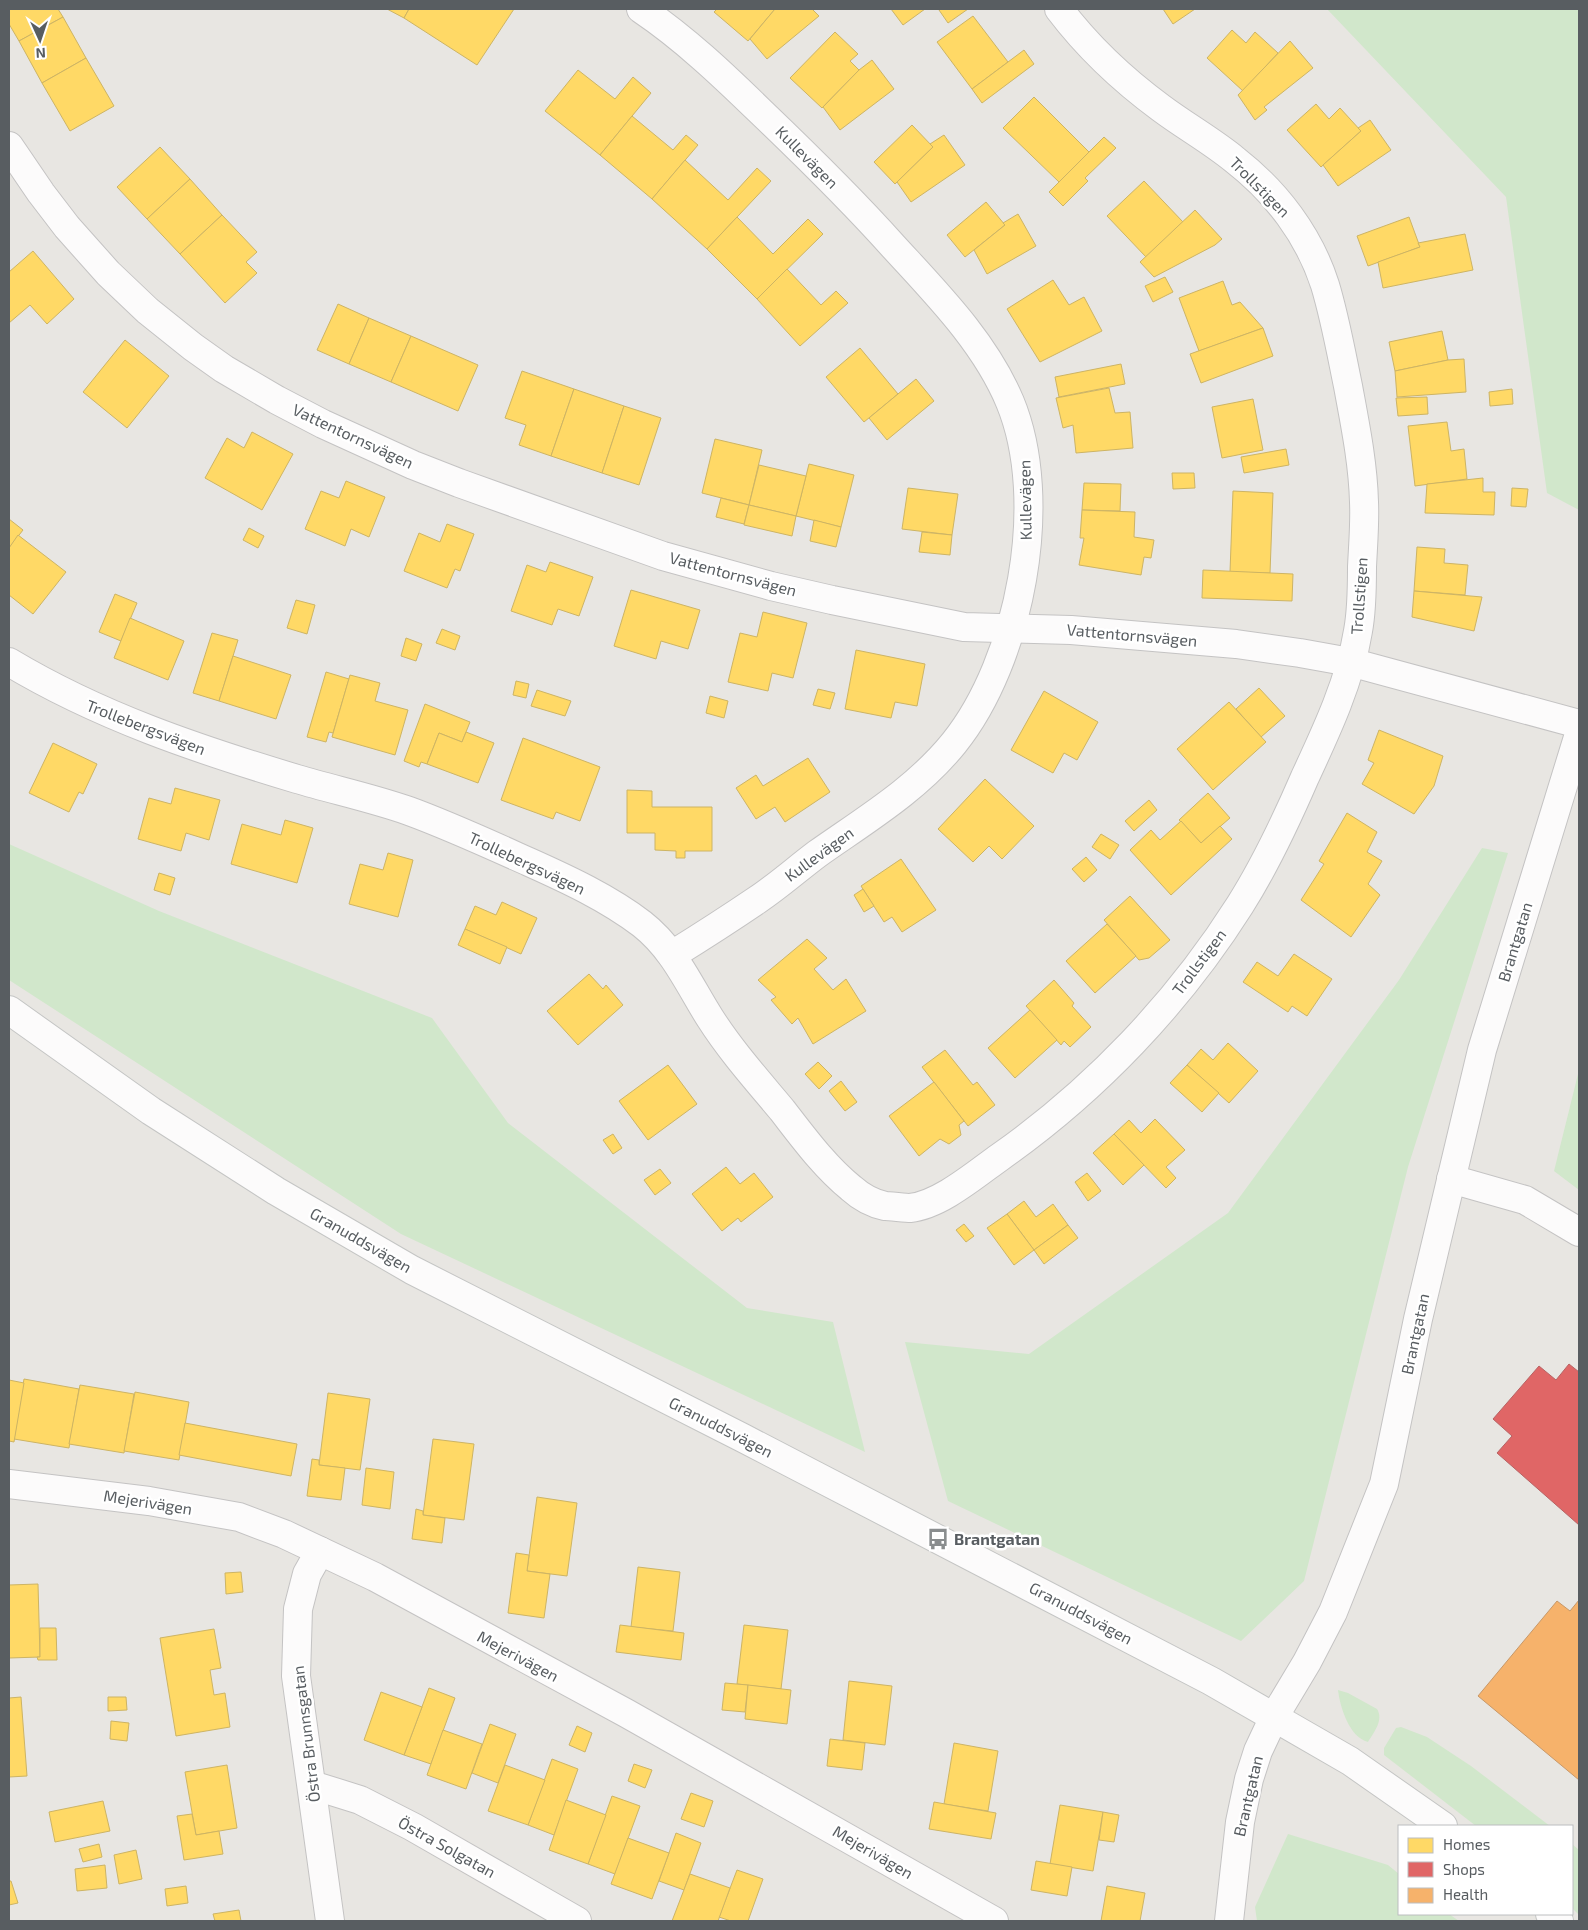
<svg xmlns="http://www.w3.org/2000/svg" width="1588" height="1930" viewBox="0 0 1588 1930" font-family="'Exo 2',sans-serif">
  <rect width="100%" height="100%" fill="#e8e6e2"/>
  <g fill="#d1e7cb">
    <path d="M1327,9H1579V510L1547,493L1506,197Z"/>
    <path d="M9,844L159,911L432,1018L508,1123L747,1308L833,1322L865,1452L401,1234L9,980Z"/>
    <path d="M1482,848L1508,853L1408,1167L1304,1581L1241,1641L948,1501L905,1342L1029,1354L1228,1213L1399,980Z"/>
    <path d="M1579,1070V1190L1554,1171Z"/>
    <path d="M1338,1690L1348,1693L1377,1709C1384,1720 1374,1732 1368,1742C1349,1737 1340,1707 1338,1690Z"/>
    <path d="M1401,1727L1427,1737L1471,1766L1550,1826H1476L1384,1755V1748L1396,1728Z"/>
    <path d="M1288,1834L1388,1865L1399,1874V1914H1449L1459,1921H1257L1255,1907Z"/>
    <path d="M1572,1844L1579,1850V1915L1572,1908Z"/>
  </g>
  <g fill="#ffd966" stroke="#cdb464">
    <path d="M9,9H58L63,17L19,41L9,24Z"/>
    <path d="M387,9H409L404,18Z"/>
    <path d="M409,9H514L477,65L404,18Z"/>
    <path d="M717,9H775L748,41L714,12Z"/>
    <path d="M775,9H812L819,16L767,59L750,39Z"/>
    <path d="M891,9H925L903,25Z"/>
    <path d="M941,9H968L948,23L939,10Z"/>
    <path d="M1163,9H1195L1173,24Z"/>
    <path d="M973,16L1008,62L972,89L937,42Z"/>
    <path d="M63,17L86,58L42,83L19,41Z"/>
    <path d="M1232,30L1246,43L1255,32L1278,53L1243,91L1207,58Z"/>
    <path d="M835,32L858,54L850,61L859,70L822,108L790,78Z"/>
    <path d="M1290,41L1313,68L1264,107L1267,110L1255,120L1238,95Z"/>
    <path d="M1024,50L1034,64L982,103L972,89Z"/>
    <path d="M86,58L114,106L70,131L42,83Z"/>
    <path d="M872,60L894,89L840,130L823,107L859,70Z"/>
    <path d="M578,70L615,99L633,77L651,93L600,155L545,111Z"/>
    <path d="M1034,97L1089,152L1059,182L1003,128Z"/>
    <path d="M1316,104L1329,119L1340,108L1361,131L1321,167L1287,130Z"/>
    <path d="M632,116L673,150L686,135L698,145L652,199L600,155Z"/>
    <path d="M1370,120L1391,150L1338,186L1323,165L1361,131L1358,128Z"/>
    <path d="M912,125L933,147L895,184L874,162Z"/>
    <path d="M944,135L965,165L911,202L897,182L933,147L930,144Z"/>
    <path d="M1104,137L1116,148L1085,178L1088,181L1063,206L1049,192Z"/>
    <path d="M160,147L190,179L147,219L117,187Z"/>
    <path d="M685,160L728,200L757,168L771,181L707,249L652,199Z"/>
    <path d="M190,179L222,215L180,254L147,219Z"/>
    <path d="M1144,181L1183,222L1146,257L1107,216Z"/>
    <path d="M986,202L1005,225L965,257L947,235Z"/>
    <path d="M1195,210L1222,239L1215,245L1154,277L1140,262Z"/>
    <path d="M1018,214L1036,246L987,274L974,250L1005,225L1003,223Z"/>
    <path d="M222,215L257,252L246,262L257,273L225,303L180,254Z"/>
    <path d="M737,217L773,254L808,219L823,234L757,299L707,249Z"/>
    <path d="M1409,217L1420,247L1368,266L1357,236Z"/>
    <path d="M1465,234L1473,270L1383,288L1378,262L1420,247L1418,243Z"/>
    <path d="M33,251L74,299L47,324L30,305L9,323V272Z"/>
    <path d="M787,269L821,305L836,291L848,303L800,346L757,299Z"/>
    <path d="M1165,277L1173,292L1153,302L1145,286Z"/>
    <path d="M1053,280L1069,305L1084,297L1102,331L1040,362L1007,309Z"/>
    <path d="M1223,281L1232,305L1240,302L1263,328L1199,351L1179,298Z"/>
    <path d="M338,304L369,318L349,364L317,350Z"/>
    <path d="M369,318L411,336L391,382L349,364Z"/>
    <path d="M1263,328L1273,356L1201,383L1190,354Z"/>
    <path d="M1442,331L1448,360L1395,371L1389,342Z"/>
    <path d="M411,336L478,365L458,411L391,382Z"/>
    <path d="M125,340L169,376L127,428L83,392Z"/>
    <path d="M860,348L898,394L864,422L826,377Z"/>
    <path d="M1464,359L1466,392L1397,397L1395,371L1448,360Z"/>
    <path d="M1121,364L1125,384L1059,397L1055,377Z"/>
    <path d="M522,371L574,389L551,456L519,445L526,425L505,418Z"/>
    <path d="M916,379L934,401L887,440L869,418Z"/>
    <path d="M1109,388L1115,413L1130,412L1133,448L1076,453L1073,425L1063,428L1056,398Z"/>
    <path d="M574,389L624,406L602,473L551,456Z"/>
    <path d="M1512,389L1513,404L1490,406L1489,392Z"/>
    <path d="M1427,397L1428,414L1398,416L1396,398Z"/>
    <path d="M1253,399L1263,450L1222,458L1212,407Z"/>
    <path d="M624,406L661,418L639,485L602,473Z"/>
    <path d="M1447,422L1451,451L1464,449L1467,479L1415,486L1408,426Z"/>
    <path d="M252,432L293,454L262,510L205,478L227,438L244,448Z"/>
    <path d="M715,439L762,450L749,505L702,493Z"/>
    <path d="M1286,449L1289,465L1244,473L1241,457Z"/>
    <path d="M809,464L854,475L841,527L796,516Z"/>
    <path d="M759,465L806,476L796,516L749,505Z"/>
    <path d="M1172,473H1194L1195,488L1173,489Z"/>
    <path d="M1483,478V492H1495L1494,515L1425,513L1427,484Z"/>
    <path d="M346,481L385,497L369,537L351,529L345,546L305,529L321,491L339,498Z"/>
    <path d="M1084,483L1121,484L1120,511L1082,510Z"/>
    <path d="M908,488L958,494L952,535L902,529Z"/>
    <path d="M1512,488L1528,489L1526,507L1511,506Z"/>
    <path d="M1233,491L1273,493L1270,573L1230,572Z"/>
    <path d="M721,498L749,505L744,524L716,517Z"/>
    <path d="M749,505L796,516L792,536L744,525Z"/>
    <path d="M1082,510L1135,512L1134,537L1154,540L1151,558L1144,557L1141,575L1079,565L1084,538H1080Z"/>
    <path d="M9,519L23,530L9,548Z"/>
    <path d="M814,520L841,527L836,547L810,541Z"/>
    <path d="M447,524L474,534L460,571L455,569L447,588L404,571L419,533L440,542Z"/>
    <path d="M249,528L264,536L258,548L243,540Z"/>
    <path d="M922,532L952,535L950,555L919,552Z"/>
    <path d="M18,535L66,572L33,614L9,595V548Z"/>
    <path d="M1417,547L1445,549L1444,563L1468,565L1465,595L1414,591Z"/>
    <path d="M550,562L593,577L579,616L558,609L552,625L511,611L527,565L546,572Z"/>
    <path d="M1203,570L1293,574L1292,601L1202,598Z"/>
    <path d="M631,590L700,610L688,649L661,641L656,659L614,646Z"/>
    <path d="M1414,591L1482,597L1474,631L1412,617Z"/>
    <path d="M115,594L137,603L121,641L99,632Z"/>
    <path d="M296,600L315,605L307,634L287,628Z"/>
    <path d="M763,612L807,623L793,678L772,673L768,691L728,682L740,633L757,637Z"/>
    <path d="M130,618L184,641L168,680L114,658Z"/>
    <path d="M442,629L460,636L455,650L436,643Z"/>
    <path d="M212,633L238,640L219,701L193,693Z"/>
    <path d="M406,638L422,644L416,661L401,656Z"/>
    <path d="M856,650L925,664L917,706L895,702L891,718L845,709Z"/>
    <path d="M233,656L291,675L276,719L219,701Z"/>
    <path d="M326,672L349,679L333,733L329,732L326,742L307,737Z"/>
    <path d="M350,675L380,683L375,701L408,710L395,755L332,737Z"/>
    <path d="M516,681L529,684L526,698L513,695Z"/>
    <path d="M1259,688L1285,716L1261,737L1236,709Z"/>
    <path d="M818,689L835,693L830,709L813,705Z"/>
    <path d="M537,690L571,701L565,716L531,706Z"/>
    <path d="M1044,691L1098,722L1077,760L1064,753L1053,773L1011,750Z"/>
    <path d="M710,696L728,701L724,718L706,713Z"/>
    <path d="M1229,702L1266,742L1213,790L1177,749Z"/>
    <path d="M425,704L470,722L462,742L439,733L427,764L421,762L419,767L404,761Z"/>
    <path d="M1379,730L1443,756L1434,786L1414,814L1362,784L1374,763L1368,760Z"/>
    <path d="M466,732L494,743L478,783L427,764L439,733L462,742Z"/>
    <path d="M523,738L600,767L580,821L556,812L553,819L501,800Z"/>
    <path d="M53,743L97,764L83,794L79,792L69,812L29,793Z"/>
    <path d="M808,758L830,792L785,822L775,807L756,819L736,788L756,775L763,786Z"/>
    <path d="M985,779L1034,826L1002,859L989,846L973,862L938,829Z"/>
    <path d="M175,788L220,800L209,840L186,833L181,851L138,839L149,798L171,804Z"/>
    <path d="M627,790L652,791V807H712V851H685V858H676V851L655,850V833H627Z"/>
    <path d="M1208,793L1230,818L1201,843L1179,820Z"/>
    <path d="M1149,800L1157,810L1134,831L1125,821Z"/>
    <path d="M1347,813L1377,832L1367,852L1382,861L1368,884L1380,895L1351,937L1301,900L1324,864L1319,861Z"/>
    <path d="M285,820L313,828L297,883L231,864L242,824L281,835Z"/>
    <path d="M1181,821L1201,843L1220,826L1232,839L1171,895L1130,850L1151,830L1160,840Z"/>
    <path d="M1101,834L1119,845L1110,859L1092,847Z"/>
    <path d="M388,853L413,860L398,917L349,904L360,864L383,870Z"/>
    <path d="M1086,857L1097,870L1084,882L1072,869Z"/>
    <path d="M901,859L936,910L902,932L892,917L884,922L861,886Z"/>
    <path d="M159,873L175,878L170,895L154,890Z"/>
    <path d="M863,889L874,906L864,912L854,895Z"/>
    <path d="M1130,896L1170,940L1149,958L1139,960L1104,920Z"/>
    <path d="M502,902L537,918L521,954L465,929L475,906L496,915Z"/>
    <path d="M1107,924L1136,956L1095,993L1066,961Z"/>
    <path d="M465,929L507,947L500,964L458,945Z"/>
    <path d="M807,939L827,958L814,969L833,990L846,979L866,1011L813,1044L798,1018L792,1024L771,1000L776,997L758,980Z"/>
    <path d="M1294,954L1332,979L1307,1016L1292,1006L1288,1012L1243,982L1257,962L1278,976Z"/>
    <path d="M589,974L603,989L606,985L623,1005L578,1045L547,1011Z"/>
    <path d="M1054,980L1074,1003L1072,1006L1091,1027L1070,1047L1064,1041L1061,1045L1026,1006Z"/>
    <path d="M1030,1010L1057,1040L1015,1078L988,1048Z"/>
    <path d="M1228,1043L1258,1071L1229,1103L1187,1065L1201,1049L1213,1060Z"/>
    <path d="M945,1050L973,1085L977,1082L995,1105L968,1126L922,1067Z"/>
    <path d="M818,1062L832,1076L819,1089L805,1074Z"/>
    <path d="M668,1065L697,1104L648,1140L619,1101Z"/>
    <path d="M1187,1065L1219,1093L1202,1112L1170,1083Z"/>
    <path d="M841,1081L857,1102L845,1111L829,1091Z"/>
    <path d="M934,1082L964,1121L959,1125L961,1135L949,1144L940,1139L919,1156L889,1116Z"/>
    <path d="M1155,1119L1185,1150L1166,1167L1176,1178L1166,1188L1114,1134L1129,1120L1141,1133Z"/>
    <path d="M613,1134L622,1148L613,1154L603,1140Z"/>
    <path d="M1114,1134L1144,1165L1123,1185L1093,1153Z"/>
    <path d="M726,1167L740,1184L754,1173L773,1197L741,1222L738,1218L722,1231L692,1194Z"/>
    <path d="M660,1169L671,1183L655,1195L644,1180Z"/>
    <path d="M1087,1173L1101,1191L1088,1201L1075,1182Z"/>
    <path d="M1024,1201L1036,1217L1053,1204L1068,1225L1034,1250L1007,1214Z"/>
    <path d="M1007,1214L1034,1250L1014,1265L987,1228Z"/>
    <path d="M964,1224L974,1236L966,1242L956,1230Z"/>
    <path d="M1068,1225L1078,1238L1044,1264L1034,1250Z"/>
    <path d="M24,1379L79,1389L69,1448L14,1439Z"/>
    <path d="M9,1380L24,1383L14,1442L9,1441Z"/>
    <path d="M80,1385L134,1394L124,1453L69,1444Z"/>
    <path d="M135,1392L189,1402L179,1460L124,1451Z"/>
    <path d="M328,1393L370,1399L360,1470L319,1465Z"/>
    <path d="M185,1423L297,1444L291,1476L179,1455Z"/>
    <path d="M433,1439L474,1444L464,1520L423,1515Z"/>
    <path d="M312,1459L319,1460V1465L345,1468L341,1500L307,1496Z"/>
    <path d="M366,1468L394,1472L390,1509L362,1505Z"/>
    <path d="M537,1497L577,1503L567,1576L527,1571Z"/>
    <path d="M416,1509L423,1511V1515L445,1518L442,1543L412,1539Z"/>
    <path d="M516,1553L529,1555L527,1571L550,1574L544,1618L508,1613Z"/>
    <path d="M638,1567L680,1572L673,1631L631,1627Z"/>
    <path d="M241,1572L243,1592L226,1594L225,1573Z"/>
    <path d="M38,1584L40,1657L9,1658V1585Z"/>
    <path d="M620,1625L684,1633L681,1660L616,1652Z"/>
    <path d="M744,1625L788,1630L781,1689L737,1684Z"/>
    <path d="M40,1628H56L57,1660H38L37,1657H40Z"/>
    <path d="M214,1629L221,1668L210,1670L214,1695L225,1693L230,1727L176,1736L160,1638Z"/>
    <path d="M849,1681L892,1686L885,1745L843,1740Z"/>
    <path d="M725,1683L748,1685L745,1712L722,1710Z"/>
    <path d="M748,1685L791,1690L787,1724L745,1719Z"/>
    <path d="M429,1688L455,1698L431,1764L404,1755Z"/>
    <path d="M381,1692L422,1707L404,1755L364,1740Z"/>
    <path d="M21,1697L27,1776L9,1777V1698Z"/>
    <path d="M108,1697H126L127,1710L108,1711Z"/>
    <path d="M111,1721L129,1723L127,1741L110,1739Z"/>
    <path d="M490,1724L516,1734L498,1783L472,1773Z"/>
    <path d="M577,1726L592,1733L585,1752L569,1745Z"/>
    <path d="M443,1730L482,1744L466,1789L427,1775Z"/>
    <path d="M830,1739L865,1743L862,1770L827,1766Z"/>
    <path d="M954,1743L998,1751L988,1811L944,1804Z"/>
    <path d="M552,1759L578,1769L554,1835L528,1825Z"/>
    <path d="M634,1764L652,1770L645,1788L628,1781Z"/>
    <path d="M227,1765L237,1828L196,1835L185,1772Z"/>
    <path d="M505,1765L545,1780L528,1825L488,1811Z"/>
    <path d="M691,1793L713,1801L704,1827L681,1819Z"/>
    <path d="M612,1796L640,1806L615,1874L588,1864Z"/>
    <path d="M566,1800L606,1815L588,1864L549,1850Z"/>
    <path d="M103,1801L110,1831L55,1842L49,1812Z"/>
    <path d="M934,1802L996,1813L991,1839L929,1829Z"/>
    <path d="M1060,1805L1103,1812L1093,1871L1050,1864Z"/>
    <path d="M1103,1812L1119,1815L1114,1842L1099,1840Z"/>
    <path d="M192,1814L196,1835L219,1831L223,1854L184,1860L177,1816Z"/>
    <path d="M676,1833L701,1843L684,1890L659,1881Z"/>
    <path d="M628,1838L669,1853L652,1899L611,1884Z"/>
    <path d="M99,1844L102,1857L83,1862L79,1849Z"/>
    <path d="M136,1850L142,1879L119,1884L114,1855Z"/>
    <path d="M1036,1861L1072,1867L1067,1896L1031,1890Z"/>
    <path d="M105,1865L107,1888L77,1891L75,1869Z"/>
    <path d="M737,1870L763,1879L748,1921H731L719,1917Z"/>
    <path d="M690,1874L730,1888L718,1921H672Z"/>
    <path d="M9,1881H11L18,1903L9,1905Z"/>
    <path d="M186,1886L188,1903L167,1906L165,1889Z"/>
    <path d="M1107,1886L1145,1893L1140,1921H1101Z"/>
    <path d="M239,1910L241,1921H215L213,1914Z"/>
  </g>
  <path fill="#e06666" stroke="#b76364" d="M1569,1364L1579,1372V1525L1497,1453L1512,1436L1493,1419L1539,1366L1556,1380Z"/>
  <path fill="#f6b26b" stroke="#c79868" d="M1579,1600V1780L1478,1696L1557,1601L1570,1611Z"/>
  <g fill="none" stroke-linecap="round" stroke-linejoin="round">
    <g stroke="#c4c3c3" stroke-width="30">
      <g id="street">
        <path d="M641,9C684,38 723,75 760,111C806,155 851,199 893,246C936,293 985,342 1010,402C1051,501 1020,661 954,743C916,790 865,820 817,854C797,869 778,886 757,900C729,919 701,937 672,955"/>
        <path d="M9,146L41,193L67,227L108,273L148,311L193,347L224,369L277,400L323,424L413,465L459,483L663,556L771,586L832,600L964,627L1071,630L1236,644L1300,653L1350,662L1579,724"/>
        <path d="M9,662C99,716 197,749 297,779C334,790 372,798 409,811C450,826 489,844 529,862C567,879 608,898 642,924C674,949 689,985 710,1018C731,1051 757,1080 782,1110C803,1137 824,1166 851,1188C861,1197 871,1203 885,1206C888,1206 907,1208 910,1208C940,1205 976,1174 1000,1157C1095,1090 1178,1003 1240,905C1266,864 1286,821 1305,777C1326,732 1350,681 1358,631C1362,610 1362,588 1362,567C1363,545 1365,523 1364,502C1363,463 1355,424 1348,386C1341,352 1335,318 1325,285C1309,235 1276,192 1235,160C1212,141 1185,126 1161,108C1123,80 1087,46 1059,9"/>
        <path d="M1451,1179L1525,1200L1579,1232"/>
        <path d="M9,1484L149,1501L239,1517L284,1534L375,1577L626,1713L994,1921"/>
        <path d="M320,1551L307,1574L298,1609L296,1676L330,1921"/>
        <path d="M312,1785L360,1800L413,1827L577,1921"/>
        <path d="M1229,1921L1240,1822L1249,1779L1258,1751L1274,1717L1307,1662L1333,1612L1384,1484L1418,1319L1482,1050L1579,734"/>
      </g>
    </g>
    <g stroke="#c4c5c4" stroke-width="30">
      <g id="secondary">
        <path d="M9,1010L151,1111L276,1191L412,1270L743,1438L1211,1681L1350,1761L1443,1826"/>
        <path d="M1550,1914L1559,1921"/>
      </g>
    </g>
    <use href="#street" stroke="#fcfbfb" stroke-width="28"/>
    <use href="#secondary" stroke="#fcfbfb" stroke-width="28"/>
  </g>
  <defs>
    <g id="bus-bare" transform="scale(1.725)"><path d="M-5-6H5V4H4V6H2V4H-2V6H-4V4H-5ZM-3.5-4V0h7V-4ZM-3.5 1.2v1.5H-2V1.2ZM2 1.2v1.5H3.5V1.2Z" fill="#8a8d8e" stroke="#fff" stroke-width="2.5" paint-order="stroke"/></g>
  </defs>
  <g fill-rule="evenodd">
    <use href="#bus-bare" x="938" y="1539"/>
  </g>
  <g text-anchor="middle" stroke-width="5" stroke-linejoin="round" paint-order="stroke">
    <g font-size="16" fill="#585d61" stroke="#fff">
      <text transform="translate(807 157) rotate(45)" y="6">Kullevägen</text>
      <text transform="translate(1260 187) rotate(45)" y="6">Trollstigen</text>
      <text transform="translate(353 436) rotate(25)" y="6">Vattentornsvägen</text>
      <text transform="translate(1025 500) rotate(-91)" y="6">Kullevägen</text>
      <text transform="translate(733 574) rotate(15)" y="6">Vattentornsvägen</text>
      <text transform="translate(1359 596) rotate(-86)" y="6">Trollstigen</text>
      <text transform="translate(1132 635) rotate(5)" y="6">Vattentornsvägen</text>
      <text transform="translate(146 727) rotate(21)" y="6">Trollebergsvägen</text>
      <text transform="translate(819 854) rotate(-36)" y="6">Kullevägen</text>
      <text transform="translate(527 863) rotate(25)" y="6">Trollebergsvägen</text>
      <text transform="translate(1515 942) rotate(-73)" y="6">Brantgatan</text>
      <text transform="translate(1199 962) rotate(-53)" y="6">Trollstigen</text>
      <text transform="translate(361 1240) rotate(30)" y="6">Granuddsvägen</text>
      <text transform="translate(1415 1334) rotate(-78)" y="6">Brantgatan</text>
      <text transform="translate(721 1427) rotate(27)" y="6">Granuddsvägen</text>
      <text transform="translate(148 1502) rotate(9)" y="6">Mejerivägen</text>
      <text transform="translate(1081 1613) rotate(28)" y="6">Granuddsvägen</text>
      <text transform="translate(518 1656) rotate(28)" y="6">Mejerivägen</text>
      <text transform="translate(306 1734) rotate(-97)" y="6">Östra Brunnsgatan</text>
      <text transform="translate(1248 1796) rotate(-77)" y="6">Brantgatan</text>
      <text transform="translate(447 1847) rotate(29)" y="6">Östra Solgatan</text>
      <text transform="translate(873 1852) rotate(30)" y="6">Mejerivägen</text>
    </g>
    <g font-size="16" font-weight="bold" fill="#585d61" stroke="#fff" text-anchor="start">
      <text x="954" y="1545">Brantgatan</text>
    </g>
  </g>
  <rect width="1588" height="1930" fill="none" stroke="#585d61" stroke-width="20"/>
  <rect x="1398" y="1825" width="175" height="90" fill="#ffffff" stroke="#bcbec0"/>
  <rect x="1408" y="1838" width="25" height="15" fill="#ffd966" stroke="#bcbec0"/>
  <text x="1443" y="1850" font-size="15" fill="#585d61">Homes</text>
  <rect x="1408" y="1862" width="25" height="15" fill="#e06666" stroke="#bcbec0"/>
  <text x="1443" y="1875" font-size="15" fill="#585d61">Shops</text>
  <rect x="1408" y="1888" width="25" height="15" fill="#f6b26b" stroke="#bcbec0"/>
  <text x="1443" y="1900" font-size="15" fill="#585d61">Health</text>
  <g transform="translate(40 40) rotate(177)" stroke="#ffffff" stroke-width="4" paint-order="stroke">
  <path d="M0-4L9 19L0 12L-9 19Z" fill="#585d61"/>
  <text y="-8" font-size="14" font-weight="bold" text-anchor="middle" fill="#585d61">N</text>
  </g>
</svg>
